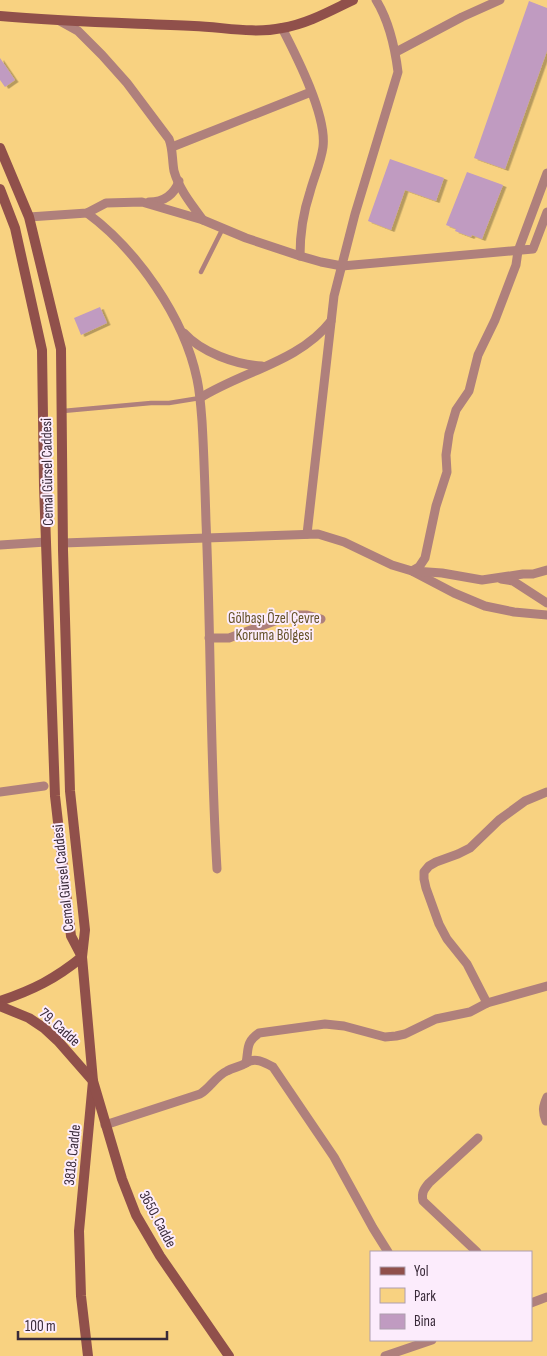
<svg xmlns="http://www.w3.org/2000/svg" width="547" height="1356" viewBox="0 0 547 1356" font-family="'Sofia Sans Condensed',sans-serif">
  <defs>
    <filter id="shadow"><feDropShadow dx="3.5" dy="2" stdDeviation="0" flood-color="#0004"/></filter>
  </defs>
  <rect width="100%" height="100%" fill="#fdd6fe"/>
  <path fill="#f8d281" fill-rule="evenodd" d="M0,0H547V1356H0ZM371,1252H531V1340H371Z"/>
  <g fill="#c09bc1" filter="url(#shadow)">
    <path d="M529,1L547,8V51L505,169L474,158Z"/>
    <path d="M0,58L15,80L5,87L0,80Z"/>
    <path d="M390,159L444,178L436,201L405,190L391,230L368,221Z"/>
    <path d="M467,172L503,185L482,239L472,235L471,237L455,231L456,229L446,225Z"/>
    <path d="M100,307L107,323L81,335L74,318Z"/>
  </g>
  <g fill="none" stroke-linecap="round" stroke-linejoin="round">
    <g stroke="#af807c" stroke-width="4.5">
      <path d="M201,272L223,228"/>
      <path d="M63,411L151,403H169L200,398"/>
    </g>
    <g stroke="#af807c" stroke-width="9">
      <path d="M60,21L78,31L102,55L127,83L169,139C173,149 172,160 174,171C179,189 191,204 203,220"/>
      <path d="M282,28C297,57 327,116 323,147C321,162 314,177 310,192C303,213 300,234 300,256"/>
      <path d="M396,52L462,17L500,0"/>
      <path d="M172,147L311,92"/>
      <path d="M149,202C164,202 174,195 179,181"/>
      <path d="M87,213C137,250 184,317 197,379C200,393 201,407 202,421C204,454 205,489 206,522C211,638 210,754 217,869"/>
      <path d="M29,217L87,213L106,203L142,202L203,220L246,238L300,256L321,262L342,266L533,249L547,212"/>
      <path d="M184,333C201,352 236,365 262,366"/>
      <path d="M200,398C243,371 299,362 331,321"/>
      <path d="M307,534L334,296L355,214L398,72C395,48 389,21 376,0"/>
      <path d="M63,543L318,534L344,542L392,565L412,571L454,593L485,606L514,612L547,615"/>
      <path d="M0,545L46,542"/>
      <path d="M412,571L419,567L425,558L436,506L447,472L446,455L449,434L456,410L469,391L478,355L495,320L516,265L518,251L547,173"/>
      <path d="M414,571L442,573L482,580L523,574H533L547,570"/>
      <path d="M501,579L513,581L547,603"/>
      <path d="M209,638H229L291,615H307L321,619"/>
      <path d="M0,792L44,786"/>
      <path d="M487,1003L467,964L447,939L439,924L426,888L424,879V872L429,866L436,862L458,854L470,848L499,820L525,801L547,792"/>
      <path d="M246,1063C255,1057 264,1062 273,1067L334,1157L373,1228L388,1252"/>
      <path d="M546,1121C542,1111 543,1106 547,1097"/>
      <path d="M105,1125L200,1094C210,1088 216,1076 227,1071C234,1067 240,1067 246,1063C249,1049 245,1043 259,1033L325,1024L344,1026L385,1037L396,1036L405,1034L436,1019L470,1012L487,1003L547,986"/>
      <path d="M477,1252L423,1201C421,1193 424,1189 429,1183L478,1138"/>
      <path d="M531,1303L547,1297"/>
      <path d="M385,1356L432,1340"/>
    </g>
    <g stroke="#90504b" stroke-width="10">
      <path d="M0,16C65,22 130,23 194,26C223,27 253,34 282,28C307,24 330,11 353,0"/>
      <path d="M0,148L29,217L61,349L63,550L70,791L85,930L82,957L93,1081L79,1231L81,1296L88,1356"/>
      <path d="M0,189L15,228L42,350L44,486L55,796L71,936L82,957"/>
      <path d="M0,1001C33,990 55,979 82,957"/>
      <path d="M0,1006L29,1018L44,1028L58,1041L93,1081L122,1179L136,1215L160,1256L229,1356"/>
    </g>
  </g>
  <g text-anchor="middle" stroke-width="4" stroke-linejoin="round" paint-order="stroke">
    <g font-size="15" fill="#392a39" stroke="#fcecfc">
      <text transform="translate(47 472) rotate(-91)" y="5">Cemal Gürsel Caddesi</text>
      <text transform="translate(63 878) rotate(-96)" y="5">Cemal Gürsel Caddesi</text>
      <text transform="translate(60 1027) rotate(42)" y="5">79. Cadde</text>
      <text transform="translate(72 1155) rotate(-84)" y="5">3818. Cadde</text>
      <text transform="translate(158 1219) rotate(62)" y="5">3650. Cadde</text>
    </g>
    <g font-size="15" fill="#66532a" stroke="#fcecfc">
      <text x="274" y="623">Gölbaşı Özel Çevre<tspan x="274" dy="17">Koruma Bölgesi</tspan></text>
    </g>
  </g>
  <rect x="370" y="1251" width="162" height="90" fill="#fcecfc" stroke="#ae9eae"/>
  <rect x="380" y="1267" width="25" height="8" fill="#90504b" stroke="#ae9eae"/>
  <text x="414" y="1276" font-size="15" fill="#392a39">Yol</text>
  <rect x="380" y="1288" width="25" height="15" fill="#f8d281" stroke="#ae9eae"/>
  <text x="414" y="1301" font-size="15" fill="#392a39">Park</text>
  <rect x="380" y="1314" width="25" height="15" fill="#c09bc1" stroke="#ae9eae"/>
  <text x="414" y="1326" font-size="15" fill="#392a39">Bina</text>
  <path d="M18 1331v8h149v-8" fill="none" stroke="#392a39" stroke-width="2.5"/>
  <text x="25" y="1331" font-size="15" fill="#392a39" stroke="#fcecfc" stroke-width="4" paint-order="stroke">100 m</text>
</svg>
